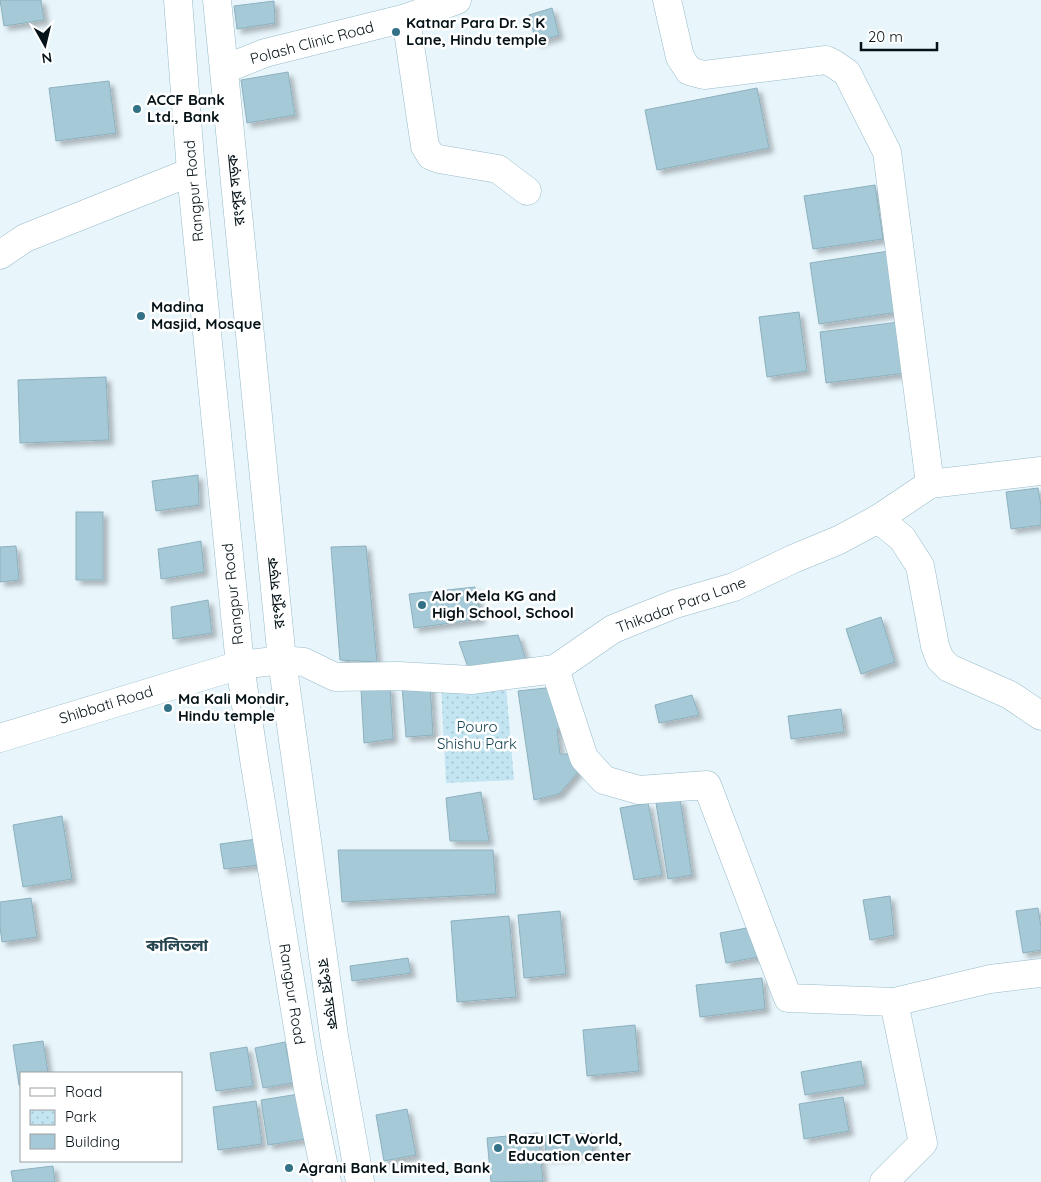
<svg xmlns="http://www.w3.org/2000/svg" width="1041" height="1182" viewBox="0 0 1041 1182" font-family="Quicksand,'Noto Sans Bengali',sans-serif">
  <defs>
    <pattern id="park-dots" width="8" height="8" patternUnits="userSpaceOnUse" patternTransform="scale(1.25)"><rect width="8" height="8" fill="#c3e5f2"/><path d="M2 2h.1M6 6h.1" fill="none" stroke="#a6c3cf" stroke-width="1.8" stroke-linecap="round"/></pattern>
    <filter id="shadow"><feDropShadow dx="4.5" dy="4.5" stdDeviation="2.5" flood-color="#0004"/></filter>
  </defs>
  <rect width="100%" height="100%" fill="#e8f6fc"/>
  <path fill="url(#park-dots)" d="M506,686L514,780L446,783L441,687Z"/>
  <g fill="#a6c9d7" stroke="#8db0be" filter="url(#shadow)">
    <path d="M0,0H41L44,20L4,26Z"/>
    <path d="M274,1L275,23L237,29L234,6Z"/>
    <path d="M552,8L559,35L536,42L529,15Z"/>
    <path d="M288,72L295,115L247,123L241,80Z"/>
    <path d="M109,81L116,133L56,141L49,88Z"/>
    <path d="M757,88L769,148L657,170L645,110Z"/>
    <path d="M875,185L883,239L813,249L804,196Z"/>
    <path d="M889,251L898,312L819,324L810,263Z"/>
    <path d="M799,312L807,371L767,377L759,317Z"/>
    <path d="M899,322L905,373L826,383L820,332Z"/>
    <path d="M106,377L109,440L20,443L18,380Z"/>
    <path d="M198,475L199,505L156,511L152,481Z"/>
    <path d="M1038,488L1041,506V525L1011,529L1006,492Z"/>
    <rect x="76" y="512" width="27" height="68"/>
    <path d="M201,541L204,572L161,579L158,549Z"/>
    <path d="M16,546L19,580L0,582V547Z"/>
    <path d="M366,546L377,662L340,660L331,547Z"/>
    <path d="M475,587L481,619L414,628L409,594Z"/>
    <path d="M208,600L212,633L173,639L171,607Z"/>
    <path d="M881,617L895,662L861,674L846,629Z"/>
    <path d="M518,635L526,660L469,670L459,642Z"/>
    <path d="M430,684L433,735L406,737L402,686Z"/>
    <path d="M390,687L393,739L364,743L361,689Z"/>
    <path d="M546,688L562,707L565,728L557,729L560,754H575L578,772L559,794L534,800L518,691Z"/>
    <path d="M692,695L699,715L659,723L655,705Z"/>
    <path d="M841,709L844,732L791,739L788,716Z"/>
    <path d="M481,792L489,841H450L446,798Z"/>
    <path d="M680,799L692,875L668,879L656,803Z"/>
    <path d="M648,803L662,875L634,880L620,808Z"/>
    <path d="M62,816L72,879L23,887L13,825Z"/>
    <path d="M257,839L260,865L224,869L220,844Z"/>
    <path d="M338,850H493L496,894L342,902Z"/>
    <path d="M890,896L894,935L870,940L863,900Z"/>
    <path d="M31,898L37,937L2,942L0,927V902Z"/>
    <path d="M1038,908L1041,927V950L1023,953L1016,911Z"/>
    <path d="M560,911L566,974L524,978L518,915Z"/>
    <path d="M509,916L516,997L457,1002L451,921Z"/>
    <path d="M752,927L758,957L726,963L720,933Z"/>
    <path d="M408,958L411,973L352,981L350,966Z"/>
    <path d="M762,978L765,1009L700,1017L696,985Z"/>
    <path d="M635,1025L639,1071L587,1076L583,1030Z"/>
    <path d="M43,1041L48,1073H21V1085H19L13,1045Z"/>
    <path d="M285,1042L293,1083L263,1088L255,1048Z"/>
    <path d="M247,1047L253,1086L216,1091L210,1053Z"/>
    <path d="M861,1061L865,1085L805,1095L801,1072Z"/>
    <path d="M299,1094L306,1139L268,1145L261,1100Z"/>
    <path d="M843,1097L849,1131L804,1139L799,1104Z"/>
    <path d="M256,1101L262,1144L218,1150L213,1107Z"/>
    <path d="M407,1109L416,1155L384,1161L376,1115Z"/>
    <path d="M538,1133L543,1181L491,1182L487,1138Z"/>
    <path d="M592,1133L593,1154L546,1158L545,1136Z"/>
    <path d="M53,1166L55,1182H13L11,1171Z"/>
  </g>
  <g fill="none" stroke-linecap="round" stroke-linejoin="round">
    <g stroke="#98bbc9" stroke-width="29">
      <g id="minor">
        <path d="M667,0L680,57L689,71L704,75L826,60L834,64L847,73L887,152L930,484"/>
        <path d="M406,18L425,146L431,156L439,159L498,169L527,191"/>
        <path d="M225,69L265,53L406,18L457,0"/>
        <path d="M0,255L25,238L191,172"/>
        <path d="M878,519L902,538L920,566L935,646L940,659L949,668L1010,695L1041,716"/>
        <path d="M555,669L584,758L604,780L639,790L707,785L788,998L894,1002L990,979L1041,973"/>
        <path d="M0,738L240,665L282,660L304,662L335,677L399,676L471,680L555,669L613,629L675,604L734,587L793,559L839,540L878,519L930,484L1041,471"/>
        <path d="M884,1182L923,1143L894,1002"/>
      </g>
    </g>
    <g stroke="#98bbc9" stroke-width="29">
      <g id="highway">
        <path d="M178,0L191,172L240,665L254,759L308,1089L327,1182"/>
        <path d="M217,0L282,660L334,1036L360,1182"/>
      </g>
    </g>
    <use href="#minor" stroke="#fff" stroke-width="28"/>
    <use href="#highway" stroke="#fff" stroke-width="28"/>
  </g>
  <g fill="#327186" stroke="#fff" stroke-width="2">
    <circle cx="396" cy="32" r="5"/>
    <circle cx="137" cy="109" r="5"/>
    <circle cx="141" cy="316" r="5"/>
    <circle cx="422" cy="605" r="5"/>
    <circle cx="168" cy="708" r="5"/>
    <circle cx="498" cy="1148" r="5"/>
    <circle cx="289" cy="1168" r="5"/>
  </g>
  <g text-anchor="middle" stroke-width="5" stroke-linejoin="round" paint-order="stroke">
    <g font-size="15" font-weight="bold" fill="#051217" stroke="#fff" text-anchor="start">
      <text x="406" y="28">Katnar Para Dr. S K<tspan x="406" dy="17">Lane, Hindu temple</tspan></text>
      <text x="147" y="105">ACCF Bank<tspan x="147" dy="17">Ltd., Bank</tspan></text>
      <text x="151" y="312">Madina<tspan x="151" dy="17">Masjid, Mosque</tspan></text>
      <text x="432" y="601">Alor Mela KG and<tspan x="432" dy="17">High School, School</tspan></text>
      <text x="178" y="704">Ma Kali Mondir,<tspan x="178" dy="17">Hindu temple</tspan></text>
      <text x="508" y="1144">Razu ICT World,<tspan x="508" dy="17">Education center</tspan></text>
      <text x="299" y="1173">Agrani Bank Limited, Bank</text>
    </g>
    <g font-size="15" fill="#051217" stroke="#fff">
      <text transform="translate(312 43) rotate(-15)" y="5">Polash Clinic Road</text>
      <text transform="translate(236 190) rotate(-96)" y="5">রংপুর সড়ক</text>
      <text transform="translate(194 191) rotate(-95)" y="5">Rangpur Road</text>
      <text transform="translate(276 593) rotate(-96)" y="5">রংপুর সড়ক</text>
      <text transform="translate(233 594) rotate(-96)" y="5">Rangpur Road</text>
      <text transform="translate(681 605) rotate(-20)" y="5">Thikadar Para Lane</text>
      <text transform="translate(106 705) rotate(-17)" y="5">Shibbati Road</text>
      <text transform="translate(292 994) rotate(81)" y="5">Rangpur Road</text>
      <text transform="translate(328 994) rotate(82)" y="5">রংপুর সড়ক</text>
    </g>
    <g font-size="15" fill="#124252" stroke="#fff">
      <text x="477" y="732">Pouro<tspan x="477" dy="17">Shishu Park</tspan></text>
    </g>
    <g font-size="16" font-weight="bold" fill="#244450" stroke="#fff">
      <text x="177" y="951">কালিতলা</text>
    </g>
  </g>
  <rect x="20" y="1072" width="162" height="90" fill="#ffffff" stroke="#9ba0a2"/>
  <rect x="30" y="1088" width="25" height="8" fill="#ffffff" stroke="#9ba0a2"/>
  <text x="65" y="1097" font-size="15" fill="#051217">Road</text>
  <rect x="30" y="1110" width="25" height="15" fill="url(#park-dots)" stroke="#9ba0a2"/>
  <text x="65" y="1122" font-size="15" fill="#051217">Park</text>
  <rect x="30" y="1134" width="25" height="15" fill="#a6c9d7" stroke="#9ba0a2"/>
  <text x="65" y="1147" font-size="15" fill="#051217">Building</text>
  <g transform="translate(45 45) rotate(172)" stroke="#ffffff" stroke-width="4" paint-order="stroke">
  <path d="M0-4L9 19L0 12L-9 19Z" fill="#051217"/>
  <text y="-8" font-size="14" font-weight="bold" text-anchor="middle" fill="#051217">N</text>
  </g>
  <path d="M861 42v8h76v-8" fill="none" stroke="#051217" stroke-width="2.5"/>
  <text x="868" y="42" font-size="15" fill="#051217" stroke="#ffffff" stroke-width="4" paint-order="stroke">20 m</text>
</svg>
